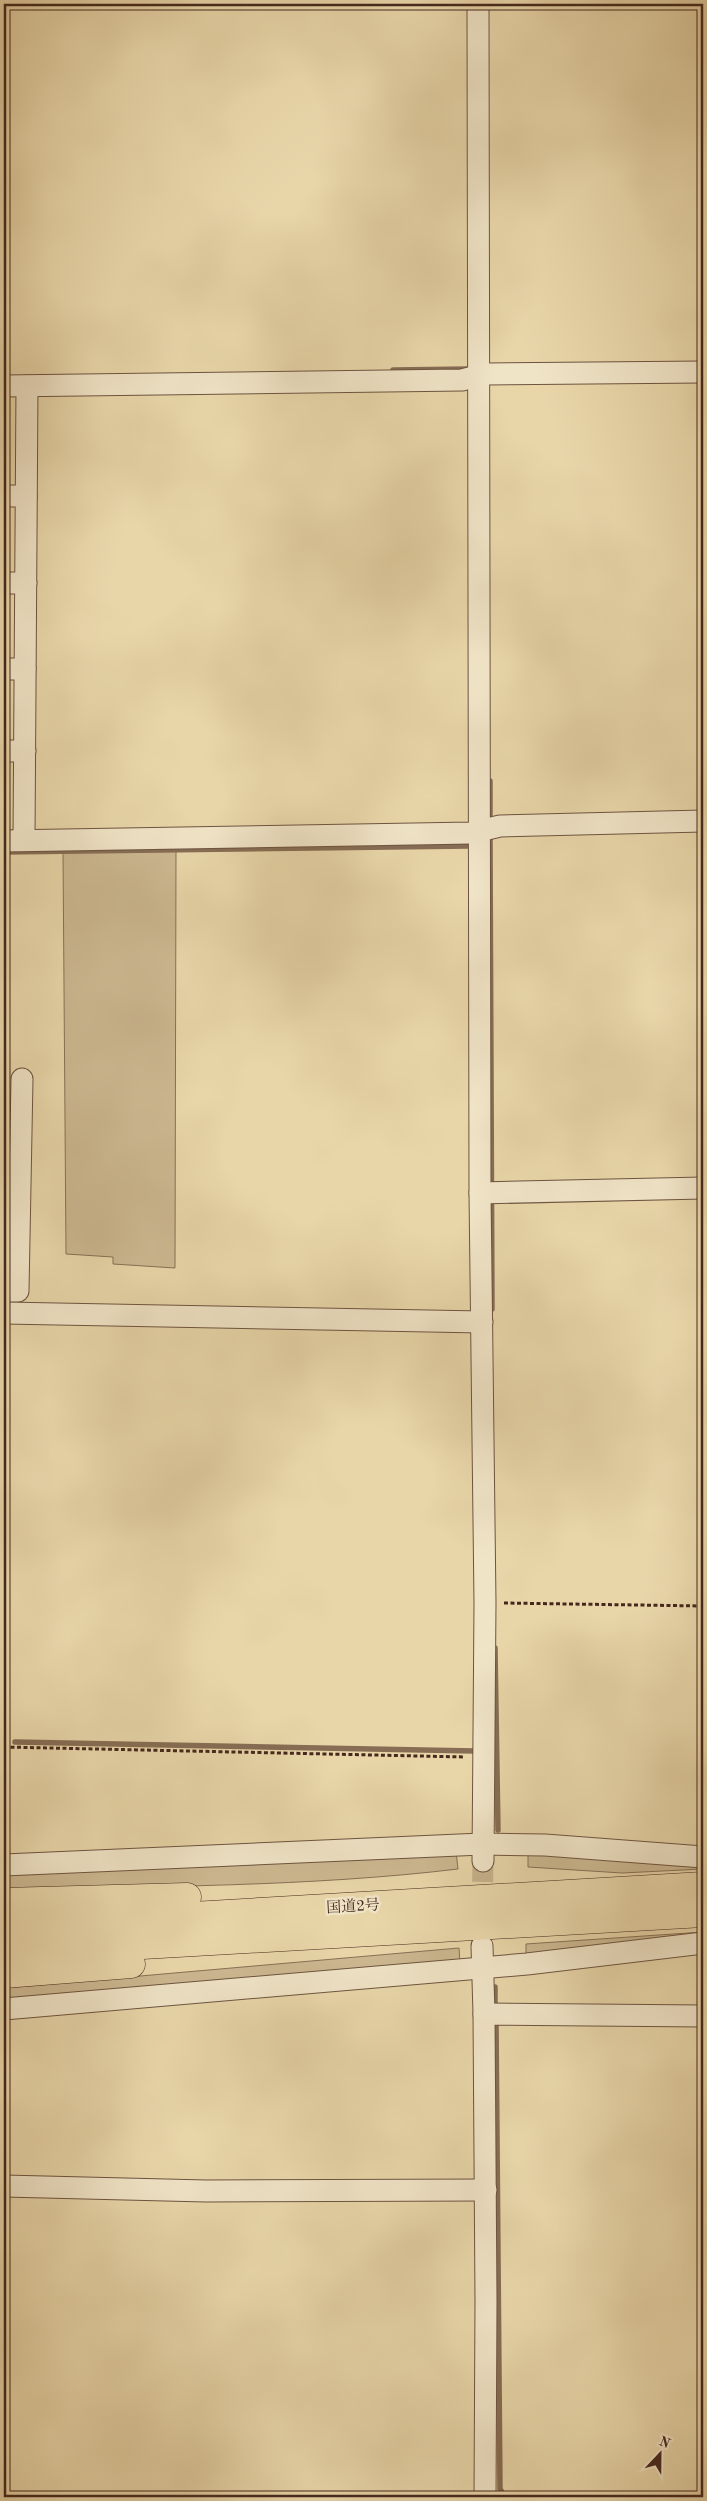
<svg xmlns="http://www.w3.org/2000/svg" width="707" height="2501" viewBox="0 0 707 2501" font-family="'Old Standard TT','Noto Serif JP',serif">
  <rect width="100%" height="100%" fill="#e8d6a9"/>
  <filter id="stains"><feTurbulence type="fractalNoise" baseFrequency=".004" numOctaves="4"/><feColorMatrix values="0 0 0 0 .2 0 0 0 0 .09 0 0 0 0 .02 0 0 0 .5 -.17"/></filter>
  <radialGradient id="worn" r=".72"><stop offset=".6" stop-color="#630" stop-opacity="0"/><stop offset="1" stop-color="#630" stop-opacity=".3"/></radialGradient>
  <g fill="#ccb891" stroke="#887057">
    <path d="M176,851L175,1268L113,1264V1257L66,1254L63,852Z"/>
    <path d="M528,1850L703,1864V1869L622,1873L528,1867Z"/>
    <path d="M456,1851L458,1869C308,1887 155,1886 4,1890V1872Z"/>
    <path d="M703,1932V1936L526,1957V1944Z"/>
    <path d="M459,1948L460,1964L4,2002V1988Z"/>
  </g>
  <g fill="none" stroke-linecap="round" stroke-linejoin="round">
    <g stroke="#866d54" stroke-width="5.5">
      <path d="M393,370L469,369"/>
      <path d="M490,781V824"/>
      <path d="M490,833L492,1309"/>
      <path d="M4,852L469,846"/>
      <path d="M495,1648L498,1830"/>
      <path d="M15,1742L475,1751"/>
      <path d="M495,1987V2010"/>
      <path d="M496,2019L500,2489L505,2497"/>
    </g>
    <path stroke="#c7b38d" stroke-width="21" stroke-dasharray="21 11" stroke-linecap="butt" d="M482,1914L483,1861"/>
    <g stroke="#6e5440" stroke-width="23">
      <g id="minor">
        <path d="M478,4L480,1193L485,1603L483,1861"/>
        <path d="M4,386L462,380L485,374L703,372"/>
        <path d="M4,496H26"/>
        <path d="M4,583H26"/>
        <path d="M4,669H25"/>
        <path d="M4,751H25"/>
        <path d="M24,840L27,386"/>
        <path d="M4,841L471,833L500,826L703,821"/>
        <path d="M480,1193L703,1188"/>
        <path d="M4,1291H18L22,1079"/>
        <path d="M4,1313L482,1322"/>
        <path d="M4,1865L482,1844L545,1845L703,1857"/>
        <path d="M482,1946L484,2014"/>
        <path d="M4,2009L527,1964L703,1943"/>
        <path d="M4,2186L206,2191L486,2190"/>
        <path d="M485,2497L486,2302L484,2014L703,2016"/>
      </g>
    </g>
    <g stroke="#45281d" stroke-width="29">
      <g id="trunk">
        <path d="M4,1902L187,1897"/>
        <path d="M4,1927L703,1886"/>
        <path d="M4,1953L703,1913"/>
        <path d="M4,1974L131,1964"/>
      </g>
    </g>
    <g stroke="#45281d" stroke-width="3" stroke-dasharray="4 2.5" stroke-linecap="butt">
      <path d="M504,1603L703,1606"/>
      <path d="M4,1747L465,1757"/>
    </g>
    <use href="#minor" stroke="#f0e4c7" stroke-width="21"/>
    <use href="#trunk" stroke="#e8d6a9" stroke-width="28"/>
  </g>
  <g text-anchor="middle" stroke-width="5" stroke-linejoin="round" paint-order="stroke">
    <g font-size="15" fill="#45281d" stroke="#f0e4c7">
      <text transform="translate(353 1906) rotate(-3)" y="5">国道2号</text>
    </g>
  </g>
  <rect width="707" height="2501" fill="none" stroke="#e8d6a9" stroke-width="20"/>
  <rect x="5" y="5" width="697" height="2491" fill="none" stroke="#45281d" stroke-width="2.5"/>
  <rect x="10" y="10" width="687" height="2481" fill="none" stroke="#45281d"/>
  <g transform="translate(660 2454) rotate(22)" stroke="#f0e4c7" stroke-width="4" paint-order="stroke">
  <path d="M0-4L9 19L0 12L-9 19Z" fill="#45281d"/>
  <text y="-8" font-size="14" font-weight="bold" text-anchor="middle" fill="#45281d">N</text>
  </g>
  <rect width="100%" height="100%" filter="url(#stains)"/>
  <rect width="100%" height="100%" fill="url(#worn)"/>
</svg>
